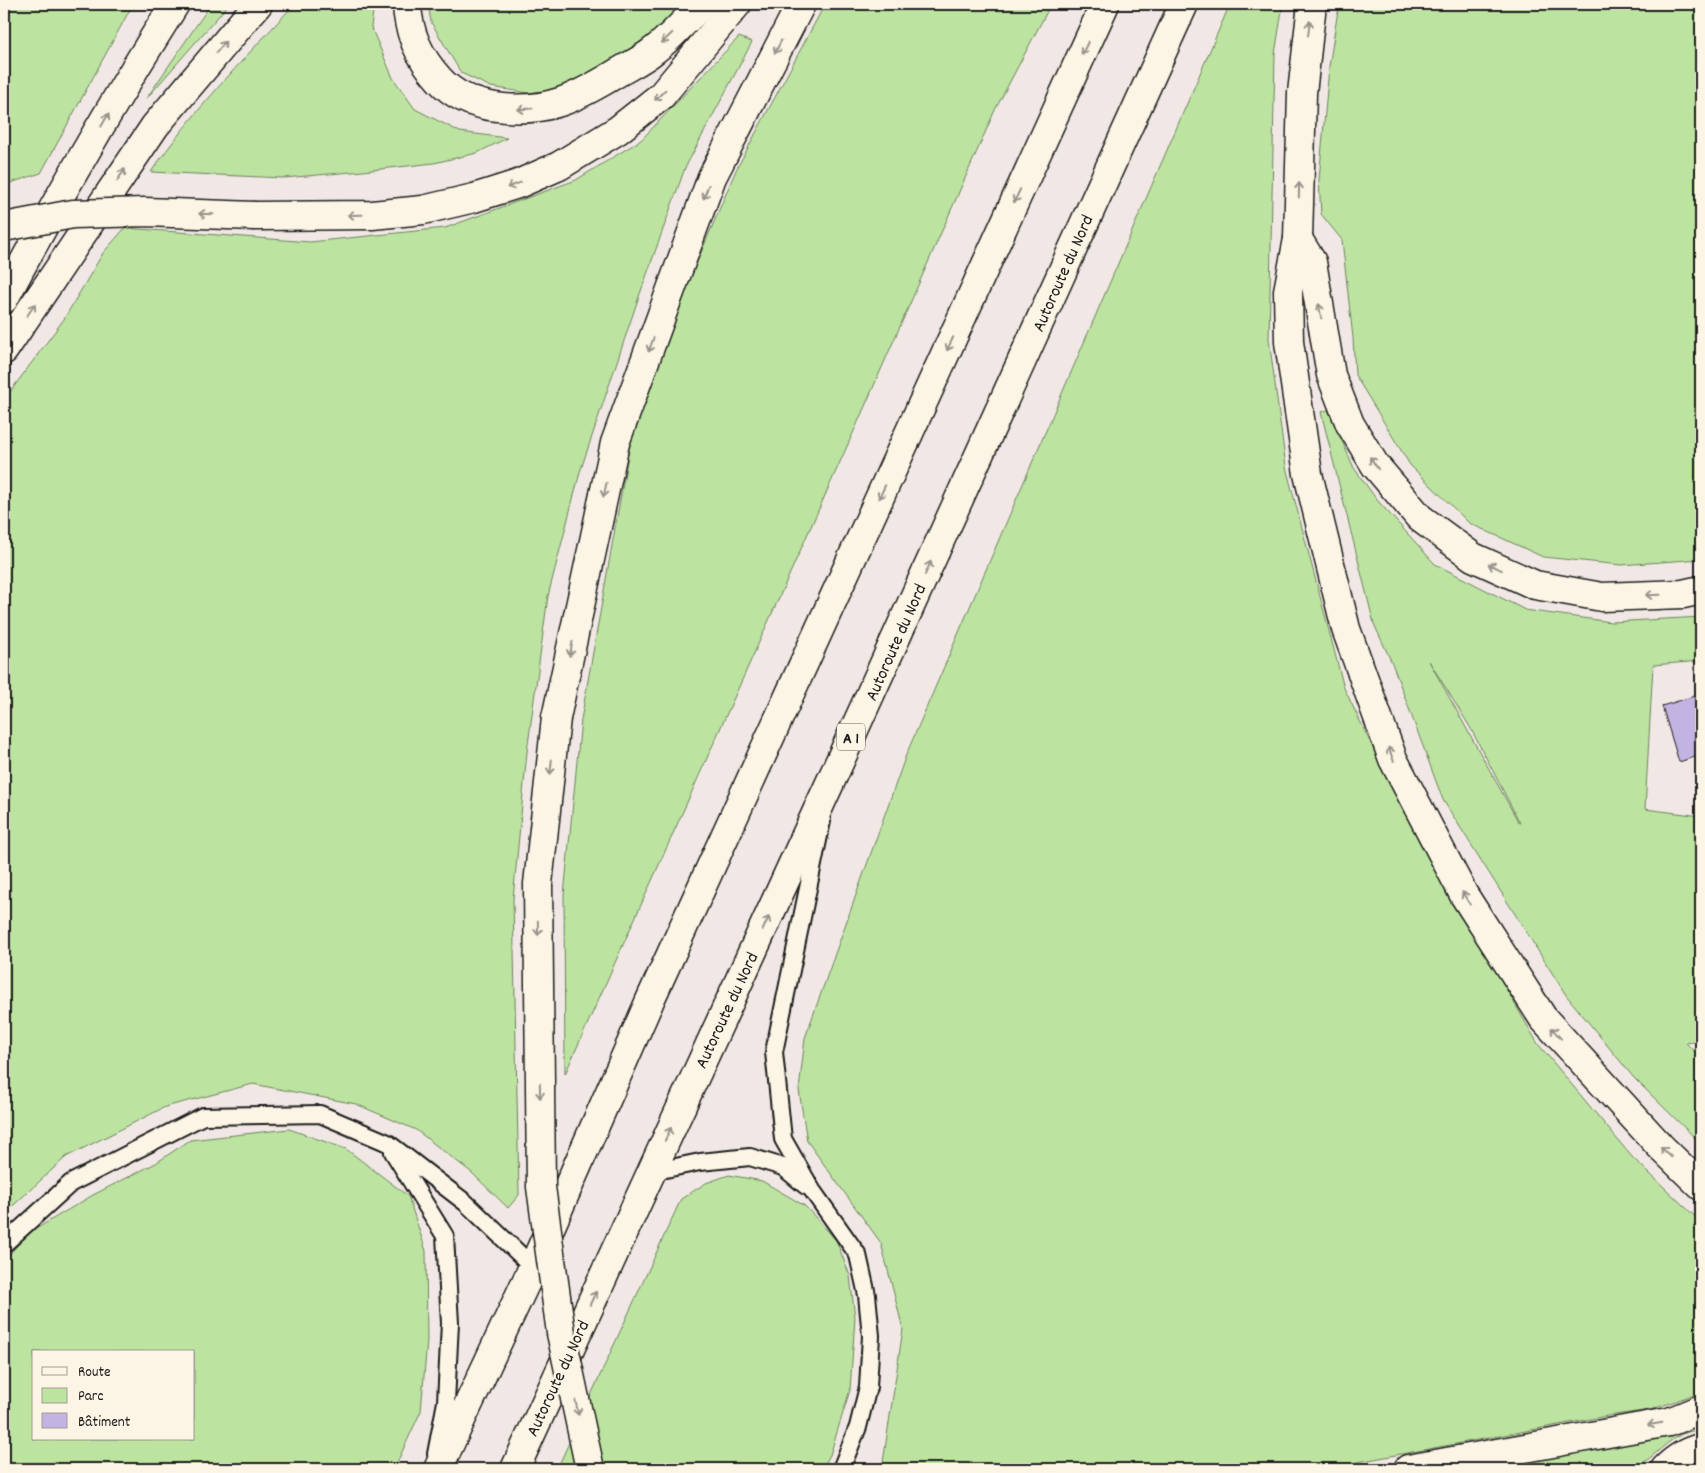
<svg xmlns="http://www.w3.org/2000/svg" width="1705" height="1473" viewBox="0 0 1705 1473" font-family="Dekko,sans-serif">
  <rect width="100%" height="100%" fill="#f1e8e5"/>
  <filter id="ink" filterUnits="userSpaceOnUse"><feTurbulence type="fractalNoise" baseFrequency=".02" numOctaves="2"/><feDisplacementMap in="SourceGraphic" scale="10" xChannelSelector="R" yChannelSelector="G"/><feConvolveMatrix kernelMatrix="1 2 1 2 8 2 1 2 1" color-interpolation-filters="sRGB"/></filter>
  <g filter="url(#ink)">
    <g fill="#bce4a0" stroke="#6c805e" fill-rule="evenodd">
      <path d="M4,4H133L41,173L4,185Z"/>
      <path d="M211,4H229L146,99Z"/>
      <path d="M296,4H374L371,27L393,78L415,109L460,132L507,138L477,153L434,163L363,171L284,178L151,172C191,114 241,62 289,10Z"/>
      <path d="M428,4H689L669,24L609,66L571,87L529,93L491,87L461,73L431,22Z"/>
      <path d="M825,4H1051L995,110L858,422L565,1074L564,895L581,720L633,427L681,300L736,170Z"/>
      <path d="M1230,4H1283L1275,54L1269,339L1286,467L1344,688L1404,812L1538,1044L1632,1157L1701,1222V1392L1650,1410L1607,1416L1320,1469H882L903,1329L881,1243L807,1141L799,1090L805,1038L906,755Z"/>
      <path d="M1339,4H1701V559L1621,565L1543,557L1469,523L1410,465L1355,375L1353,338L1342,240L1321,214L1319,180L1329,67Z"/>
      <path d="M739,37L752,42L685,168L636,305L580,472L548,596L527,752L513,899L519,1195L508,1208L471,1172L416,1130L356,1104L253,1084L165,1107L66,1157L4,1214V400L64,319L103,253L125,228L310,242L445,228L576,180L641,140Z"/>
      <path d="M1328,410L1354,468L1377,500L1435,564L1525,610L1611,622L1701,617V661L1653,665L1645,809L1701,816V1041L1686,1043L1701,1058V1144L1634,1078L1566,995L1443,800L1392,663L1374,624L1321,412ZM1429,661L1470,727L1520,823H1519Z"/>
      <path d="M289,1129L346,1149L408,1196L426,1251L427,1341L421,1411L394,1469H4V1260L29,1233L93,1195L156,1163L190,1140ZM34,1352H194V1439H34Z"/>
      <path d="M729,1175L762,1181L805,1206L836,1240L850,1276L855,1318L850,1390L830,1455L822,1469H557L681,1199L706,1183Z"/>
      <path d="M1701,1417V1429C1695,1431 1687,1431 1682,1434C1662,1443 1649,1465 1628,1469H1459Z"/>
    </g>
    <path fill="#c3b3e3" stroke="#1c1c1c" d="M1701,694V755L1679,762L1662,706Z"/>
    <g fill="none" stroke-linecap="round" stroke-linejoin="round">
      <g stroke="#1c1c1c" stroke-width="20">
        <g id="service">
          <path d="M822,821L774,1052L783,1139L812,1190L858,1255L867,1295L871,1336L868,1387L858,1427L841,1469"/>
          <path d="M393,1152L445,1236L450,1323L446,1402L436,1454"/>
          <path d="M651,1172L700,1162L750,1157L783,1167L806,1186"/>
          <path d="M4,1244L71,1183L203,1116L320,1114L388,1143L466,1203L533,1267"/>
        </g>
      </g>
      <g stroke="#1c1c1c" stroke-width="31">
        <g id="secondary">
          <path d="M407,4C408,33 420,58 439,79C454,96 474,104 496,107C546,114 576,98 617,73C629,66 642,60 653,51C671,38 686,19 703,4"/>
          <path d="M255,216L372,215L423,210L474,198L518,184L559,166L618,130L661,96L737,4"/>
          <path d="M4,299C57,199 114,100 175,4"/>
          <path d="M4,350L155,126L258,4"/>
          <path d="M1408,1469L1669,1422L1701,1409"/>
          <path d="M1665,1469C1675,1459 1687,1451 1701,1448"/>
        </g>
      </g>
      <g stroke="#1c1c1c" stroke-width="31">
        <g id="motorway">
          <path d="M1312,4L1302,93L1298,239L1288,291L1289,342L1308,474L1346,629L1393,759L1464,895L1543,1018L1660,1146L1701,1186"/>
          <path d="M1298,239L1312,262L1331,375L1350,424L1375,465L1420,518L1473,557L1535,585L1602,597L1683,594L1701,590"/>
          <path d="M556,718L615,443L712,177L801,4"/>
          <path d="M438,1469L533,1267L651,998L1105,4"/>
          <path d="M515,1469L829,785L1184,4"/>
        </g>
      </g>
      <use href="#service" stroke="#fcf5e5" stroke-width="16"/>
      <use href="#secondary" stroke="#fcf5e5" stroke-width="28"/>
      <use href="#motorway" stroke="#fcf5e5" stroke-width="28"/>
      <g stroke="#1c1c1c" stroke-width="31" stroke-linecap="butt">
        <path id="secondary-bridge" d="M4,227L73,214L145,212L255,216"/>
      </g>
      <g stroke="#1c1c1c" stroke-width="31" stroke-linecap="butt">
        <path id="motorway-bridge" d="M556,718L538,884L541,1187L561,1333L590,1469"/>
      </g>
      <use href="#secondary-bridge" stroke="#fcf5e5" stroke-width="28"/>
      <use href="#motorway-bridge" stroke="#fcf5e5" stroke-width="28"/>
    </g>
    <defs><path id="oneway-shaft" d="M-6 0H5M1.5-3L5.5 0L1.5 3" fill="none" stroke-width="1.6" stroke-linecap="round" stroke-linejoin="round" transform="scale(1.25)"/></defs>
    <g stroke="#97938b">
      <use href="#oneway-shaft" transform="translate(1309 28) rotate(-83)"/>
      <use href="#oneway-shaft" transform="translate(667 38) rotate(136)"/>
      <use href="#oneway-shaft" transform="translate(221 47) rotate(-50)"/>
      <use href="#oneway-shaft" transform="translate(778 47) rotate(117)"/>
      <use href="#oneway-shaft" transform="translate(1085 48) rotate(115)"/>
      <use href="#oneway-shaft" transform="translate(660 95) rotate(135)"/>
      <use href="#oneway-shaft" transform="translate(525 109) rotate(177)"/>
      <use href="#oneway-shaft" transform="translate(105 120) rotate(-60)"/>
      <use href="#oneway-shaft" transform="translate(121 175) rotate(-56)"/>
      <use href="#oneway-shaft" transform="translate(514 185) rotate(160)"/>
      <use href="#oneway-shaft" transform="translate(1299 190) rotate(-89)"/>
      <use href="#oneway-shaft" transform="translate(706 192) rotate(110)"/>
      <use href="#oneway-shaft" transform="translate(1017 196) rotate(115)"/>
      <use href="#oneway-shaft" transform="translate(206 214) rotate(-178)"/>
      <use href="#oneway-shaft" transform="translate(355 215) rotate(179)"/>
      <use href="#oneway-shaft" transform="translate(31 310) rotate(-57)"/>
      <use href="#oneway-shaft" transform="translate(1320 311) rotate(-100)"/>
      <use href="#oneway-shaft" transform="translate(950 344) rotate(115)"/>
      <use href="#oneway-shaft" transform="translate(651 345) rotate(110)"/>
      <use href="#oneway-shaft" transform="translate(1374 463) rotate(-124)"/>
      <use href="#oneway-shaft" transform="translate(605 490) rotate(102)"/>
      <use href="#oneway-shaft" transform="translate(882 492) rotate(115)"/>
      <use href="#oneway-shaft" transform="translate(1495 567) rotate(-156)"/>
      <use href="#oneway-shaft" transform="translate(928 568) rotate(-66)"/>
      <use href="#oneway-shaft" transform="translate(1653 595) rotate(178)"/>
      <use href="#oneway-shaft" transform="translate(571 649) rotate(102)"/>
      <use href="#oneway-shaft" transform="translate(1391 754) rotate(-111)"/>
      <use href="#oneway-shaft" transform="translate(551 767) rotate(96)"/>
      <use href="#oneway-shaft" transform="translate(1466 898) rotate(-121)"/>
      <use href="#oneway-shaft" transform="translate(766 923) rotate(-65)"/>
      <use href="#oneway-shaft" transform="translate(538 928) rotate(89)"/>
      <use href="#oneway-shaft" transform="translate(1556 1033) rotate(-132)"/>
      <use href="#oneway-shaft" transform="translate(540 1091) rotate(89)"/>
      <use href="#oneway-shaft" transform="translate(668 1134) rotate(-65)"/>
      <use href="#oneway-shaft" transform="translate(1666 1152) rotate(-136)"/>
      <use href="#oneway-shaft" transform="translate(593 1298) rotate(-65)"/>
      <use href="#oneway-shaft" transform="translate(577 1408) rotate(78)"/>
      <use href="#oneway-shaft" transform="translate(1655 1424) rotate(170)"/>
    </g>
  </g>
  <g text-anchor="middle" stroke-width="5" stroke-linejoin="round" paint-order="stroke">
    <rect fill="#fcf5e5" stroke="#5f5d58" stroke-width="1" x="837" y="723.5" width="28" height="27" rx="4"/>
    <g font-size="16" font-weight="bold" fill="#1c1c1c">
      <text x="851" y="743">A 1</text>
    </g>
    <g font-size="18" fill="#1c1c1c" stroke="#fcf5e5">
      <text transform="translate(1062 273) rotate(-66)" y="6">Autoroute du Nord</text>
      <text transform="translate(895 642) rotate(-66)" y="6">Autoroute du Nord</text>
      <text transform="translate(726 1010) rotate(-65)" y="6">Autoroute du Nord</text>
      <text transform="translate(557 1378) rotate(-65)" y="6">Autoroute du Nord</text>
    </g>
  </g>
  <rect width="1705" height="1473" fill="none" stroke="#fcf5e5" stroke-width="20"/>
  <rect x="10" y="10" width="1685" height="1453" fill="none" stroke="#1c1c1c" stroke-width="2" filter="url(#ink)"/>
  <rect x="32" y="1350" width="162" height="90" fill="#fcf5e5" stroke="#a29e95"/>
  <rect x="42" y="1367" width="25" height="8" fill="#fcf5e5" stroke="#a29e95"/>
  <text x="78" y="1376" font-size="15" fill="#1c1c1c">Route</text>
  <rect x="42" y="1388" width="25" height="15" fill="#bce4a0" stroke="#a29e95"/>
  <text x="78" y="1400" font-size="15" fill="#1c1c1c">Parc</text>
  <rect x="42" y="1413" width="25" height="15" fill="#c3b3e3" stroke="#a29e95"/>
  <text x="78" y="1426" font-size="15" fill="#1c1c1c">Bâtiment</text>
</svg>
